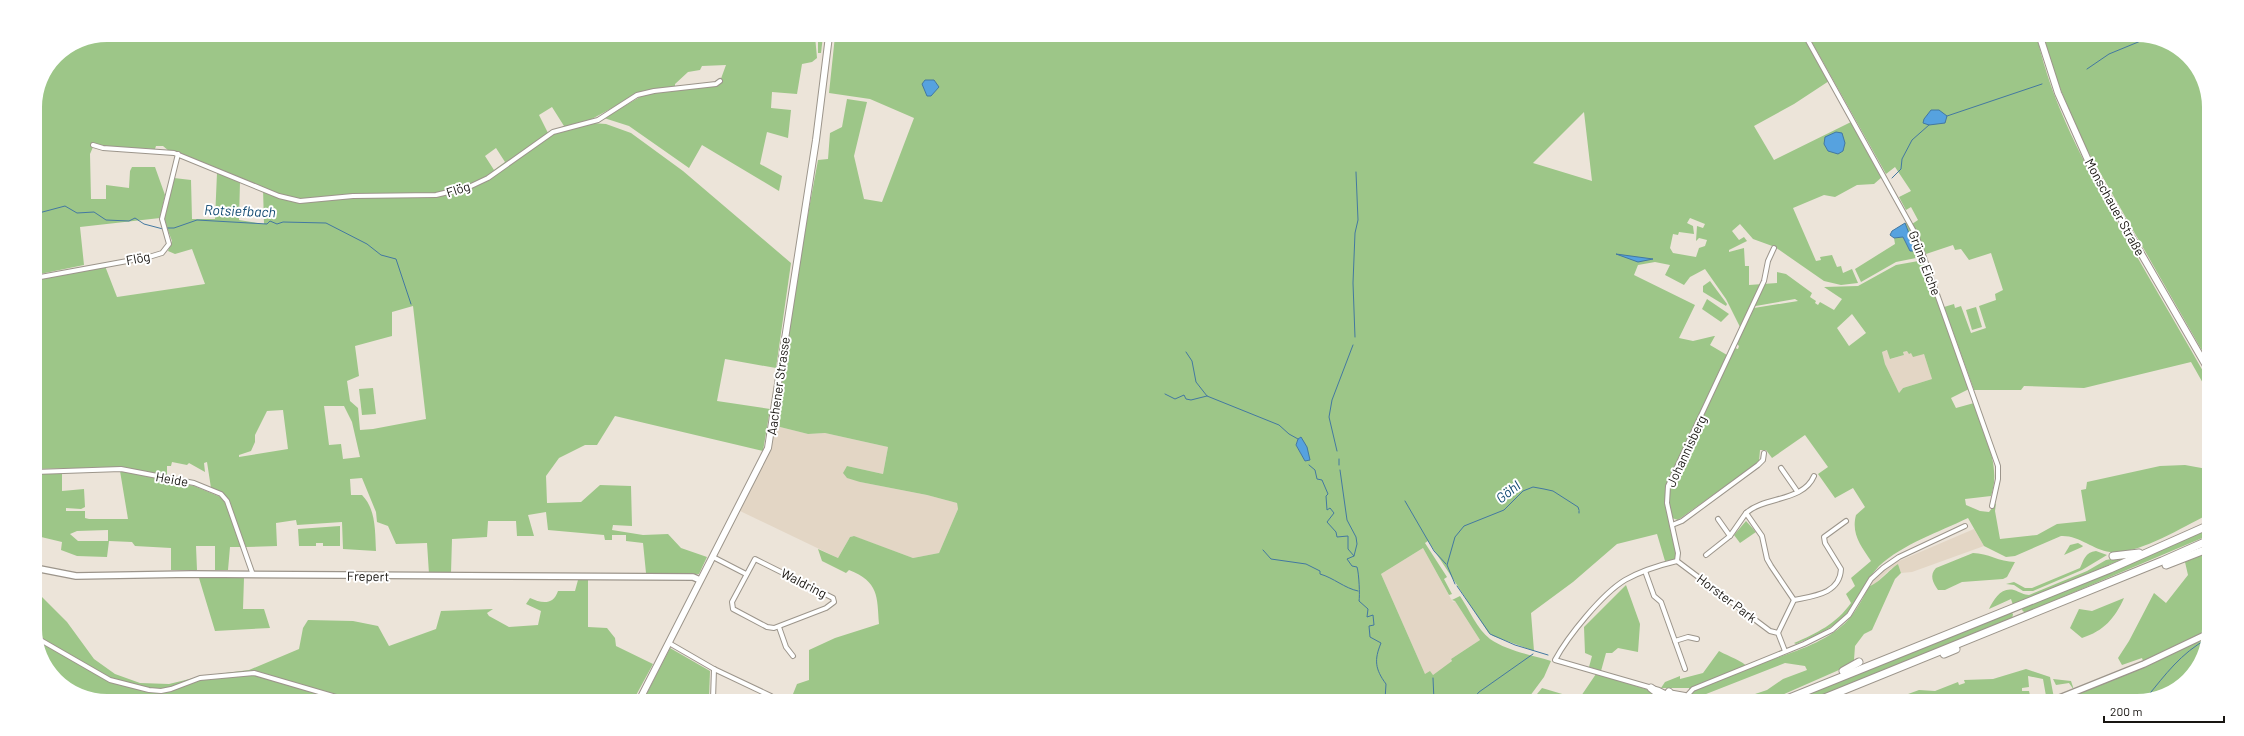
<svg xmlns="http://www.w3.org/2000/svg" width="2244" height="736" viewBox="0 0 2244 736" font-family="Barlow,sans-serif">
  <rect width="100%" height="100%" fill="#ece4d9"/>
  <g fill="#e3d6c5">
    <path d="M1888,350L1891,359L1904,355L1903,352L1907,351L1924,354L1932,379L1903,388L1899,393L1885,364L1882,352Z"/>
    <path d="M776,426L808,434L825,433L888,447L883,474L847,466L860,482L927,495L957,503L958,509L939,553L913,558L853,536L850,537L838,558L740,511L768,455Z"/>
    <path d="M1974,529L1984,546L1912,572L1901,573L1898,564L1888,571L1874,585L1869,586L1881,571L1892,564Z"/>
    <path d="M1423,548L1450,597L1453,602L1455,601L1480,640L1451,659L1452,661L1446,667L1433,675L1425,674L1381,574Z"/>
  </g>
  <g fill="#9dc688" fill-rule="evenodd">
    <path d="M107,35L815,36L817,58L812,62L802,64L797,94L772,92L771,108L791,110L788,138L767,132L760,164L782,176L779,191L702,145L689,168L629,126L604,118L645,94L719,84L726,65L702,66L700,70L688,72L675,84V88L643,91L590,120L592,123L606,124L631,133L683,171L791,263L776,368L725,359L717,401L770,409L763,451L615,416L597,445H585L559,458L546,476L547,503L581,502L600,485L631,486L632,526L613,525L612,530L643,535L668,534L681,548L707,557L699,574L646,573L643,543L626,541V535H612V540H605L604,535L548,530L546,512L528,515L534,536H517L516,521H488L487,537L452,539L451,573L429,574L427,543L396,544L388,526L377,522L376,512L362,478L350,479L351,495H362C376,509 375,531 376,551L343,549L342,522L297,525L296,520L276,523L277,546L246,547L226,497L223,493L211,488L207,462L204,463L205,472L189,463L187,465L172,462L171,466H167V478L124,467L35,469V280L105,266L117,297L205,284L192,249L175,254L168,251L172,241L164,220L174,178L191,180L192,219H215L217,173L240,182L239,220L264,224L263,188L169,151L163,146H156L155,149L96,146L93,147L90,154L91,199H106V185L129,188L130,171L132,167H155L165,195L160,218L80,227L84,265L35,275V107L41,79L56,56L80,40ZM552,107L564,126L548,133L539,115ZM496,148L505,162L494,170L485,156ZM413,306L426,419L373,429L360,430L358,408L350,401L347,381L359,376L355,346L392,336V312ZM324,406H344L352,422L360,457L343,459L341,444L329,445ZM283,410L288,449L239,457V455L251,451L255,442V435L267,411Z"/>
    <path d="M818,36H823L821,53H818Z"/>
    <path d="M835,36L1805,37L1829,81L1794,104L1754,126L1774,160L1851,122L1882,177L1874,184L1857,185L1835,197L1824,195L1793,208L1816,261L1821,260L1820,257L1832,255L1837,267L1841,266L1843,273L1852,269L1858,283L1841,285L1824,281L1775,247L1753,239L1740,224L1732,231L1739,240L1744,237L1747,241L1729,250V252L1744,248L1745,266H1749V285L1777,283V272L1786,274L1812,293L1810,297L1816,301L1815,303L1818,305L1820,302L1834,310L1842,299L1824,287L1858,286L1896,265L1924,260L1969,389L1951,398L1956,408L1974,403C1983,432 2002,466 1991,496L1965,499L1966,505L1980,511L1989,512L1996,503L1995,511L2000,539L2037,535L2057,524L2086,521L2081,490L2086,489L2087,482L2160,466L2185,465L2207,469V515C2181,528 2138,555 2110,552C2093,550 2079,535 2061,536L2015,556L2006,557L1984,546L1968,518C1939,532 1903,544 1879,566C1866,580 1859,597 1848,612C1835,628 1815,636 1796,644L1794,643C1817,633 1836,624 1851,603L1846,594L1855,586L1851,578L1871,561C1861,546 1851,534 1856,515L1865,507L1853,488L1835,498L1818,474L1828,467L1805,435L1772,458L1766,450H1760L1759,462L1678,520L1672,518L1668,501L1670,486L1735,348L1738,349L1739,346L1736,343L1754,308L1798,301L1795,299L1750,307L1740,327L1726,299L1705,269L1690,277L1684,285L1665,275L1670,265L1655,262L1638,265L1634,275L1695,305L1679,338L1693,341L1714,336H1715L1710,345L1727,355L1666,486L1665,500L1677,553L1676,560L1665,561L1657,534L1617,544L1573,582L1531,613L1534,651L1493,636L1488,632L1428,541L1425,543L1447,577L1444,579L1452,594L1449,595L1423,548L1381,574L1425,674L1430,671L1433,675L1452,661L1451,659L1480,640L1455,601L1452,600L1460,596C1469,609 1477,629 1490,639C1507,651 1532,655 1551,661L1544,677L1527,700L836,699L835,697L791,699L797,684L809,680V650L835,638L879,624C877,596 879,582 849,570L846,573L822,561L818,549L838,558L850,537L854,536L913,558L939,553L958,509L957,503L927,495L860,482L847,478L843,473L847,466L883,474L888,447L825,433L808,434L776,426L799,263L818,160L828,159L830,133L842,127L847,99L867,102L854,156L864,199L882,202L914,118L870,99L829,93ZM1584,112L1592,181L1533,163ZM1690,218L1705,224L1703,228L1697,226L1696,241L1699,238L1707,240L1705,246L1699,248L1696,257L1673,253L1670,248L1673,234L1678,235L1679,232L1694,234L1693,226L1687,223ZM1852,314L1866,333L1849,346L1837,328ZM1887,350L1890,359L1904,355L1903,352L1907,351L1909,354L1911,353L1913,357L1924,354L1932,379L1903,388L1899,393L1885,364L1882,352ZM1301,437L1309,460L1305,461L1296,445L1298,439Z"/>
    <path d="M1809,37H2037C2052,105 2085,165 2119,225C2148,277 2179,328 2208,380V392L2191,362L2084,388L2024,386L2021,390H1974L1944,307L1954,304L1955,308L1961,306L1971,333L1986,328L1979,306L1996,300L1995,294L2003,290L1991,253L1969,260L1961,249L1955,250L1953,245L1926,254L1912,224L1918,220L1911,207L1906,210L1899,197L1911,191L1895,167L1886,174Z"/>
    <path d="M2044,37L2156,38L2194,63L2209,102L2208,361L2082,141L2055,76Z"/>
    <path d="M1907,222L1917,239L1921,257L1896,262L1861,282L1855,269L1895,244L1894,238L1903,237L1910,251L1915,250L1905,223Z"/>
    <path d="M1710,281L1727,304L1726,306L1703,292V286Z"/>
    <path d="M1707,299L1729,314L1721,322L1702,309Z"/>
    <path d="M1976,307L1982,327L1972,330L1966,310Z"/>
    <path d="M373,388L376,414L362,415L359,389Z"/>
    <path d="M120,471L194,486L223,498L242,547H230L228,570H215V546H196L197,570H171V548L135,546L132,542L109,541L107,557L77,556L61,550L62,542L37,536L38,525H35V474L62,473V491L84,489L85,507L81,509L66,508V511H85V518L89,519H128ZM108,530V541H78L70,534L77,531Z"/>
    <path d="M1746,521L1756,532L1740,543L1734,535Z"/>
    <path d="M340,526V546H323V543H316V546H299L298,529Z"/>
    <path d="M2207,528V536L2025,613L2022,610L2023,606Z"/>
    <path d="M2078,543L2083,546L2082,547L2064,555L2070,545Z"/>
    <path d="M2096,551L2107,555L2082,570L2033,591H2023L2014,585L2006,584L2014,582L2025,588H2032L2080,568C2084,560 2085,552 2096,551Z"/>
    <path d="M1973,553C1988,553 1999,562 2015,562L2007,577L2003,579L1962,582L1945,590H1938C1933,583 1929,575 1936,568Z"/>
    <path d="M2207,553V631L2187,642L2143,661L2142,658L2122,665L2118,658L2129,641L2154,593L2166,603L2188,575L2185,562Z"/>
    <path d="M2121,557L2123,559L2013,605L2011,599L1989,609C1994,599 2001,587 2014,590C2020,592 2024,595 2029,595L2087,571L2106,560Z"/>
    <path d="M1898,564L1901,573L1895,579L1872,630L1864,634L1855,646L1854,660L1848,666L1768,701H1734L1767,690L1783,679L1807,670L1805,666L1785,663L1701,696H1692L1689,688H1661L1665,682L1680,676V679L1703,673L1719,651C1730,657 1741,660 1749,668C1781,655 1824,646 1848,620C1857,610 1863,598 1869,586C1877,585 1890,569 1898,564Z"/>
    <path d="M199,578H244L243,609H264L270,628L215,631Z"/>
    <path d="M578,580H588V627L607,628L615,638L616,646L653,664L634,699L88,698L50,673L35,634V590L67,622L94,659L115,674L140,683L169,684L202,676L249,670L299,649L303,628L308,620L353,621L378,626L389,646L436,629L441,611L493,609L487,613L489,616L509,627L538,625L541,611L526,604L530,598C541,603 553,606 558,591H575Z"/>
    <path d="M1626,585L1640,624L1638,652L1618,648L1612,653H1606L1601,671L1589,667L1592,656L1585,653L1584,627Z"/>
    <path d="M2124,598C2115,618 2104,631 2082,638L2070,628L2079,609L2092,611Z"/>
    <path d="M2010,611L2013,614L2012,619L1812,701H1791Z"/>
    <path d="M2207,637L2206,648L2181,686L2137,701H2058L2145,666Z"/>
    <path d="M670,648L710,671L709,699H644Z"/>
    <path d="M2026,669L2050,677L2054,698L2048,701H2019V696L2007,701H1889L1919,690L1935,691L1958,682L1959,685L1965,683L1964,680L1993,679ZM2028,676L2043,679L2046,696L2031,700L2029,691H2022V688L2029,687Z"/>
    <path d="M1596,674L1649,690L1658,700H1532L1542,688L1579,699Z"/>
    <path d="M2053,679L2071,681L2074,690L2069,683L2056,685Z"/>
  </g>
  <g fill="#56a2df" stroke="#4378a1">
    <path d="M925,80H934L939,87L931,96H927L922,84Z"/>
    <path d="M1931,110H1939L1947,116L1945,123L1929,125L1923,123L1924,119Z"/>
    <path d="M1836,132L1842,133L1845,143L1843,151L1838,154L1828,151L1824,144L1825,137Z"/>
    <path d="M1905,223L1915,249L1913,251H1910L1903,237L1894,238L1890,235L1892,231Z"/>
    <path d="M1616,254L1653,259L1638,262Z"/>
    <path d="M1301,437L1307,447L1310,460L1305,461L1296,445L1298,439Z"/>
  </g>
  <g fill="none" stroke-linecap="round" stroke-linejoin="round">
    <g stroke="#4378a1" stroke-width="1">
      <path d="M2087,69L2109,54L2148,38"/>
      <path d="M1947,116L2042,84"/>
      <path d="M1892,178L1901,169L1902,159L1912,140L1929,125"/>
      <path d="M35,214L65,206L77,213L94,212L106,220L129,221L135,218L144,224L163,229"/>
      <path d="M166,228H174L197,220L267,224L270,221L277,224L283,222L326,223L367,244L381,255L396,259L411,304"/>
      <path d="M1355,337L1353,283L1355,233L1358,220L1356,172"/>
      <path d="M1186,352L1192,361L1196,382L1207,396L1279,425L1289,434L1298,439"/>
      <path d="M1165,394L1175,399L1184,395L1186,399L1191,400L1207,396"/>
      <path d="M1337,451L1329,417L1332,400L1353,345"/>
      <path d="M1339,459V465"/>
      <path d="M1309,465L1315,470L1317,479L1322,480L1328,494L1326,496L1327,510L1330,508L1334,513L1327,522L1336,532L1337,537L1348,536V549L1354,556L1347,559L1352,566L1357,567C1359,573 1360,596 1359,601L1368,609L1367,617L1373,615L1374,625L1369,626L1370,637L1381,643C1374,660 1375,669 1386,684L1385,700"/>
      <path d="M1340,470L1347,520L1356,537L1357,544L1354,556"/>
      <path d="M1405,501L1434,551L1446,564"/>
      <path d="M1579,513V511"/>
      <path d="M1263,550L1271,559L1306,564L1320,571V574C1334,578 1344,588 1358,591"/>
      <path d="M1455,584L1447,565L1455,537L1464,526L1504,510L1523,491L1533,487L1544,489L1553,491L1578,507L1579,510"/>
      <path d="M1457,586L1490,634L1515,645L1548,655"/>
      <path d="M1433,678L1434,700"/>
      <path d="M2147,697C2165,675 2181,653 2207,639"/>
      <path d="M1472,700L1479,692L1533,654"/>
    </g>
    <g stroke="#9c958b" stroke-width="6">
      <g id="street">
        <path d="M1806,37L1916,235L1998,466V479L1992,506"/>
        <path d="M93,145L103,148L174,153L279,196L300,201L353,196L436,195L469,187L488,178L553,132L598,120L637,95L654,91L716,84L720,81"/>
        <path d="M35,278L149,257L162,253L169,244L162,219L178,154"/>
        <path d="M1781,468L1797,491"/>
        <path d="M35,472L121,469L194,483L221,494L227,501L253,575"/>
        <path d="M1718,519L1730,536"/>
        <path d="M1672,525L1682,521L1758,465L1763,460L1764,453"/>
        <path d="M1706,555L1730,536L1746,513"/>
        <path d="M713,557L746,574"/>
        <path d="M755,559L833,598L834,602L826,608L774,628L767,627L733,609L732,602Z"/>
        <path d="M1677,561L1770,631L1778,633L1785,651"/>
        <path d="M1645,571L1654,596L1661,602L1685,669"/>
        <path d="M1794,600L1771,566L1767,559L1762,536L1746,513C1765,496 1803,502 1814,476"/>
        <path d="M779,627L786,647L793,656"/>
        <path d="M1778,633L1794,600C1813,596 1840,594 1841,569L1825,543L1824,537L1846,521"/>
        <path d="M37,638L110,680L149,690L161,691L171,689L200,678L254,673L343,699"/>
        <path d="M1675,641L1688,637L1697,639"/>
        <path d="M669,643L714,669L771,696"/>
        <path d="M1668,692L1685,695"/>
        <path d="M713,699L714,669"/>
        <path d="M1679,700L1659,690L1555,660C1568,636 1602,594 1625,580C1641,571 1660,565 1677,561L1678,553L1667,503L1668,486L1764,281L1768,261L1774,248"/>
        <path d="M1683,700L1693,689L1804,644L1832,630L1849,615L1871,579L1883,568L1899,557L1965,526"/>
      </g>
    </g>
    <g stroke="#9c958b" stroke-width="8">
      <g id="secondary">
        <path d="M35,568L76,576L191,574L693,577L700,580"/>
        <path d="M2052,701L2144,664L2207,634"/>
      </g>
    </g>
    <g stroke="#9c958b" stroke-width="8">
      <g id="primary">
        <path d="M2040,37L2058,93L2091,167L2208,369"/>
        <path d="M640,699L768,448L816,140L829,36"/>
      </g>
    </g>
    <g stroke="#9c958b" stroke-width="9">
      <g id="highway">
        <path d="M2113,556L2139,553"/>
        <path d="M2166,565L2207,549"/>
        <path d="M1944,654L1956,649"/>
        <path d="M1843,671L1859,662"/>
        <path d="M1651,688L1660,695L1663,700"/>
        <path d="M1664,700L1669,692"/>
        <path d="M1782,701L2110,569L2207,526"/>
        <path d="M1817,701L2162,561L2207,541"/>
      </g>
    </g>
    <use href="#street" stroke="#fff" stroke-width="4"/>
    <use href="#secondary" stroke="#fff" stroke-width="5.5"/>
    <use href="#primary" stroke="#fff" stroke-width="6"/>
    <use href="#highway" stroke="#fff" stroke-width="7"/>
  </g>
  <g text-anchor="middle" stroke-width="4" stroke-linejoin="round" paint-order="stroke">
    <g font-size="13" fill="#181511" stroke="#fff">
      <text transform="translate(458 189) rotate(-18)" y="5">Flög</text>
      <text transform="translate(2115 207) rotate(61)" y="5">Monschauer Straße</text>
      <text transform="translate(138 258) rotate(-11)" y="5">Flög</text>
      <text transform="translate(1925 263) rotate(69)" y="5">Grüne Eiche</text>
      <text transform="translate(778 386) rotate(-82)" y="5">Aachener Strasse</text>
      <text transform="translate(1686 451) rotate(-65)" y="5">Johannisberg</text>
      <text transform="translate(172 479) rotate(10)" y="5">Heide</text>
      <text transform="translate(368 576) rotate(1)" y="5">Frepert</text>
      <text transform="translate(804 583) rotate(27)" y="5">Waldring</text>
      <text transform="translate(1727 598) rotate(37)" y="5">Horster Park</text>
    </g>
    <g font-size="14" font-style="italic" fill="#0f4871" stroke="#fff">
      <text transform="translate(240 211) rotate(2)" y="5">Rotsiefbach</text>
      <text transform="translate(1508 492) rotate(-38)" y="5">Göhl</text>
    </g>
  </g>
  <path d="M0 0H2244V736H0ZM107 42H2137A65 65 0 0 1 2202 107V629A65 65 0 0 1 2137 694H107A65 65 0 0 1 42 629V107A65 65 0 0 1 107 42Z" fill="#fff" fill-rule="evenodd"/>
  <path d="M2104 716v6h120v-6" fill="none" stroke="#181511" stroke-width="2"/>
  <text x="2110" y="716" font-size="12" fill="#181511" stroke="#ffffff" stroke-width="3" paint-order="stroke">200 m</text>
</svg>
